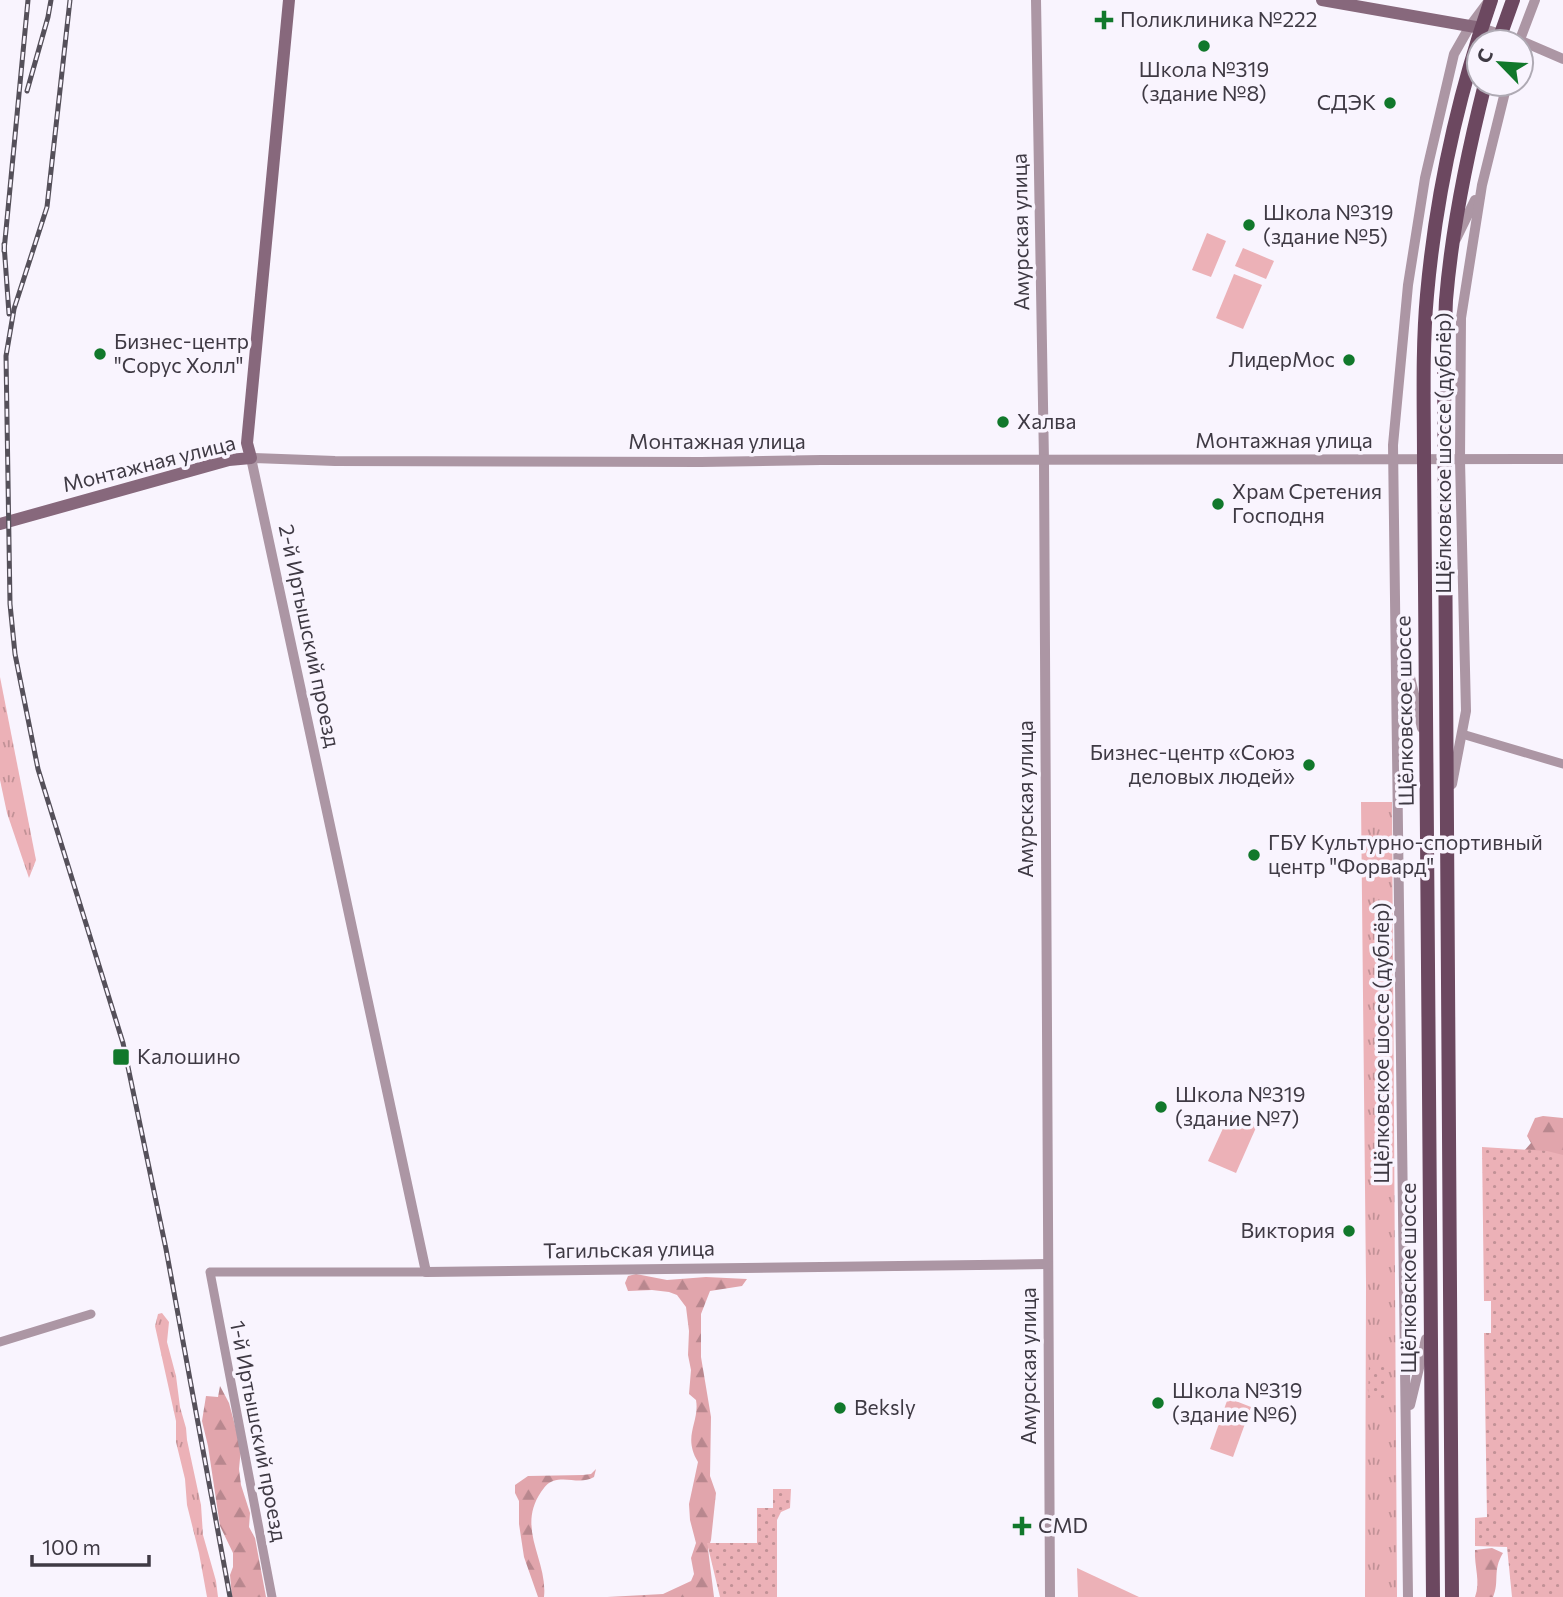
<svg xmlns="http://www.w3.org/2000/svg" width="1563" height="1597" viewBox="0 0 1563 1597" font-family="Commissioner,sans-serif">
  <defs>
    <pattern id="grass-tufts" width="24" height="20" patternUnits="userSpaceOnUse" patternTransform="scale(1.75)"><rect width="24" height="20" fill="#ecb1b7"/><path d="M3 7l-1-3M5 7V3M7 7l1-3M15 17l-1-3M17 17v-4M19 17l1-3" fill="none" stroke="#c19196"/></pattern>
    <pattern id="forest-firs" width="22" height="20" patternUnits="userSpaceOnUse" patternTransform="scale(1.75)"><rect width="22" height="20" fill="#e1a5ac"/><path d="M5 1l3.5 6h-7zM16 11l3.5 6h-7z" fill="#b8878e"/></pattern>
    <pattern id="park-dots" width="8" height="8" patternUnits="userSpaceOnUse" patternTransform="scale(1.75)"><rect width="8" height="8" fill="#ecb1b7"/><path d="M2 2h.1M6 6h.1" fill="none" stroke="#c19196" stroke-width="1.8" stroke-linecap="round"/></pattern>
  </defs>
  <rect width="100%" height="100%" fill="#f9f4fe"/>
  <g fill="url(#grass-tufts)">
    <path d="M0,677L36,860L29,878L7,813L0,780Z"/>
    <path d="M1361,802H1392L1397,1597H1365L1366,1284Z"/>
    <path d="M162,1313L169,1322L167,1342L176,1376L180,1407L186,1428L187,1440L201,1505L203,1535L216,1581L218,1597H207L199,1553L187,1505L185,1479L176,1442V1421L155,1326L158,1314Z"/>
  </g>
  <g fill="url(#forest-firs)">
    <path d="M1543,1116L1563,1118V1188L1523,1152L1531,1143L1527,1136L1535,1118Z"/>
    <path d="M636,1274L667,1280L706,1277L747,1279L742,1286L710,1291L701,1314V1357L711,1417L710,1476L716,1493L711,1540L708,1549L714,1597H607L663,1594L691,1581L694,1574L691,1558L696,1543L690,1520L689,1504L698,1462C682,1436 700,1422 696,1400L689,1394L691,1370L688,1355L689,1331L686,1307L677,1295L669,1292L652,1290L628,1291L625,1283L628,1276Z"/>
    <path d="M220,1386L229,1403L241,1448L239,1469L241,1485L250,1513L249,1527L255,1538L266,1597H232L230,1575L233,1567V1553L220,1526L208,1446L202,1421L206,1396L218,1397Z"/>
    <path d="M596,1469L594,1477C580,1485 567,1476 553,1481C547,1483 544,1488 541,1492C516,1529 548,1560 544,1597H538L524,1557L519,1524V1501L515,1493V1485L528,1476L583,1475L591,1474Z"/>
    <path d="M1492,1548L1503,1553C1492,1571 1500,1581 1493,1597H1475C1481,1582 1474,1566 1475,1550Z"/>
  </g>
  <g fill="url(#park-dots)">
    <path d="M1482,1147L1547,1151L1563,1155V1597H1512L1507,1547L1475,1546V1518L1487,1517L1484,1333H1491V1301H1484Z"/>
    <path d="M1369,1364H1386V1398H1368Z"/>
    <path d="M773,1489H791L790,1508L781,1512L777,1520V1597H720L707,1543H757V1508H773Z"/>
  </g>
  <g fill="#ecb1b7">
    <path d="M1207,233L1226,241L1211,277L1192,270Z"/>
    <path d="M1243,248L1274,261L1266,279L1235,266Z"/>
    <path d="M1234,274L1262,285L1243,329L1216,318Z"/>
    <path d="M1231,1111L1258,1123L1236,1173L1208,1161Z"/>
    <path d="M1228,1398L1251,1407L1233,1457L1210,1449Z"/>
    <path d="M1077,1568L1139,1597H1078Z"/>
  </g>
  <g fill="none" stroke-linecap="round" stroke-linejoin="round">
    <g stroke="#ac96a4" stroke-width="9">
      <path d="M1462,734L1563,764"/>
      <path d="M0,1342L91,1314"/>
      <path d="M272,1597L210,1272H426"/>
    </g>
    <g stroke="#ac96a4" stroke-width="10">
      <path d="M1036,0L1044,461L1050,1597"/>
      <path d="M1481,28L1519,40L1563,59"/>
      <path d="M1519,42L1535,0"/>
      <path d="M1456,239L1475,200"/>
      <path d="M1400,650L1409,673L1422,728"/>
      <path d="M1452,784L1466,711L1460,460L1461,318L1482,185L1507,84"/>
      <path d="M1048,1264L426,1272L251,458L335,461L701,462L821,460L1563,459"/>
      <path d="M1410,1405L1426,1339"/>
      <path d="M1408,1597L1393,445L1408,285L1425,178L1454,54L1470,26L1488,2"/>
    </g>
    <g stroke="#87687c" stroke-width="12">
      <path d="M1322,0L1481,28"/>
      <path d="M0,524L229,460L251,458L247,443L289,0"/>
    </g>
    <g stroke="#6c4860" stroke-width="14">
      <path d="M1498,42L1513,0"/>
      <path d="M1433,1597L1424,460C1424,405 1422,349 1427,295C1436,194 1458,95 1491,0"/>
      <path d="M1452,1597L1444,365C1445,343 1445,322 1446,300C1452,227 1467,155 1485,84"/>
    </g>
    <g stroke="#55505a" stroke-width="5">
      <g id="rail">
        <path d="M70,0L47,207L14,309L6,356L10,604L15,654L38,769L123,1043L166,1249L230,1597"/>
        <path d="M27,91L48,17L51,0"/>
        <path d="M4,244L9,314"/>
        <path d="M4,251L28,0"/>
      </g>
    </g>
    <use href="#rail" stroke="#f9f4fe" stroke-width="2.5" stroke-dasharray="8" stroke-linecap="butt"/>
  </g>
  <g fill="#11782b" stroke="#f9f4fe" stroke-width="2.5">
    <path d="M1100.5 9.5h7v7h7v7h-7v7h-7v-7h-7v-7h7z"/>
    <circle cx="1204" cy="46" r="7"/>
    <circle cx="1390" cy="103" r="7"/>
    <circle cx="1249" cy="225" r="7"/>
    <circle cx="100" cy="354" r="7"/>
    <circle cx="1349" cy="360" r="7"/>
    <circle cx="1003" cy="422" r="7"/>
    <circle cx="1218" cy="504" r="7"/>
    <circle cx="1309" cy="765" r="7"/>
    <circle cx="1254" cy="855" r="7"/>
    <rect x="112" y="1048" width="18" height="18" rx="3.5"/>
    <circle cx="1161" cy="1107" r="7"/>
    <circle cx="1349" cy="1231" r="7"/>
    <circle cx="1158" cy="1403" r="7"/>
    <circle cx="840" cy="1408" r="7"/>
    <path d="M1018.5 1515.5h7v7h7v7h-7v7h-7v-7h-7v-7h7z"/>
  </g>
  <g text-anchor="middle" stroke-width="7" stroke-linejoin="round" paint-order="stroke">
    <g font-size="21" fill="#3f3a44" stroke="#f9f4fe" text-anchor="start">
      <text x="1120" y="27">Поликлиника №222</text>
      <text x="1204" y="77" text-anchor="middle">Школа №319<tspan x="1204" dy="24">(здание №8)</tspan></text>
      <text x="1376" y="110" text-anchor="end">СДЭК</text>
      <text x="1263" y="220">Школа №319<tspan x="1263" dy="24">(здание №5)</tspan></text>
      <text x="114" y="349">Бизнес-центр<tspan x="114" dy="24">"Сорус Холл"</tspan></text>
      <text x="1335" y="367" text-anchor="end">ЛидерМос</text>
      <text x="1017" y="429">Халва</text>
      <text x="1232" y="499">Храм Сретения<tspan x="1232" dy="24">Господня</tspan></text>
      <text x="1295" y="760" text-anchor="end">Бизнес-центр «Союз<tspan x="1295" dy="24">деловых людей»</tspan></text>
      <text x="1268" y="850">ГБУ Культурно-спортивный<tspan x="1268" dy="24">центр "Форвард"</tspan></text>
      <text x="137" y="1064">Калошино</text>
      <text x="1175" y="1102">Школа №319<tspan x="1175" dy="24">(здание №7)</tspan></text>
      <text x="1335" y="1238" text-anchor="end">Виктория</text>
      <text x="1172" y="1398">Школа №319<tspan x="1172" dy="24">(здание №6)</tspan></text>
      <text x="854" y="1415">Beksly</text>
      <text x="1038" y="1533">CMD</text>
    </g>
    <g font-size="21" fill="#3f3a44" stroke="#f9f4fe">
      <text transform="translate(1021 232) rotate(-91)" y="7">Амурская улица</text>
      <text x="1284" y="448">Монтажная улица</text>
      <text x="717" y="449">Монтажная улица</text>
      <text transform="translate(1444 453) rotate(-90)" y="7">Щёлковское шоссе (дублёр)</text>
      <text transform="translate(149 464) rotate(-14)" y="7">Монтажная улица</text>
      <text transform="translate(309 636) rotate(78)" y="7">2-й Иртышский проезд</text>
      <text transform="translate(1405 711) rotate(-91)" y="7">Щёлковское шоссе</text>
      <text transform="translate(1026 799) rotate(-90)" y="7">Амурская улица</text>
      <text transform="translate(1382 1043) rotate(-90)" y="7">Щёлковское шоссе (дублёр)</text>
      <text transform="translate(629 1250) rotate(-1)" y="7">Тагильская улица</text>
      <text transform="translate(1409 1278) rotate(-90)" y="7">Щёлковское шоссе</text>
      <text transform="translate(1029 1366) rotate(-90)" y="7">Амурская улица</text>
      <text transform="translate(258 1431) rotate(79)" y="7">1-й Иртышский проезд</text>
    </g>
  </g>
  <g transform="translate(1500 63) rotate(295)"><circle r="33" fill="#f9f4fe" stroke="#afaab4" stroke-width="2"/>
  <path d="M0-5L12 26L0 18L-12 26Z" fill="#11782b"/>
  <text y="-10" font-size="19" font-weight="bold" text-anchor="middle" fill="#3f3a44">С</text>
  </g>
  <path d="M32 1555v10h117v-10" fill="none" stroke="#3f3a44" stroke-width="3.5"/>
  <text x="42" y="1555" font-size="21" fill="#3f3a44" stroke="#f9f4fe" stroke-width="5" paint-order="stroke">100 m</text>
</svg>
